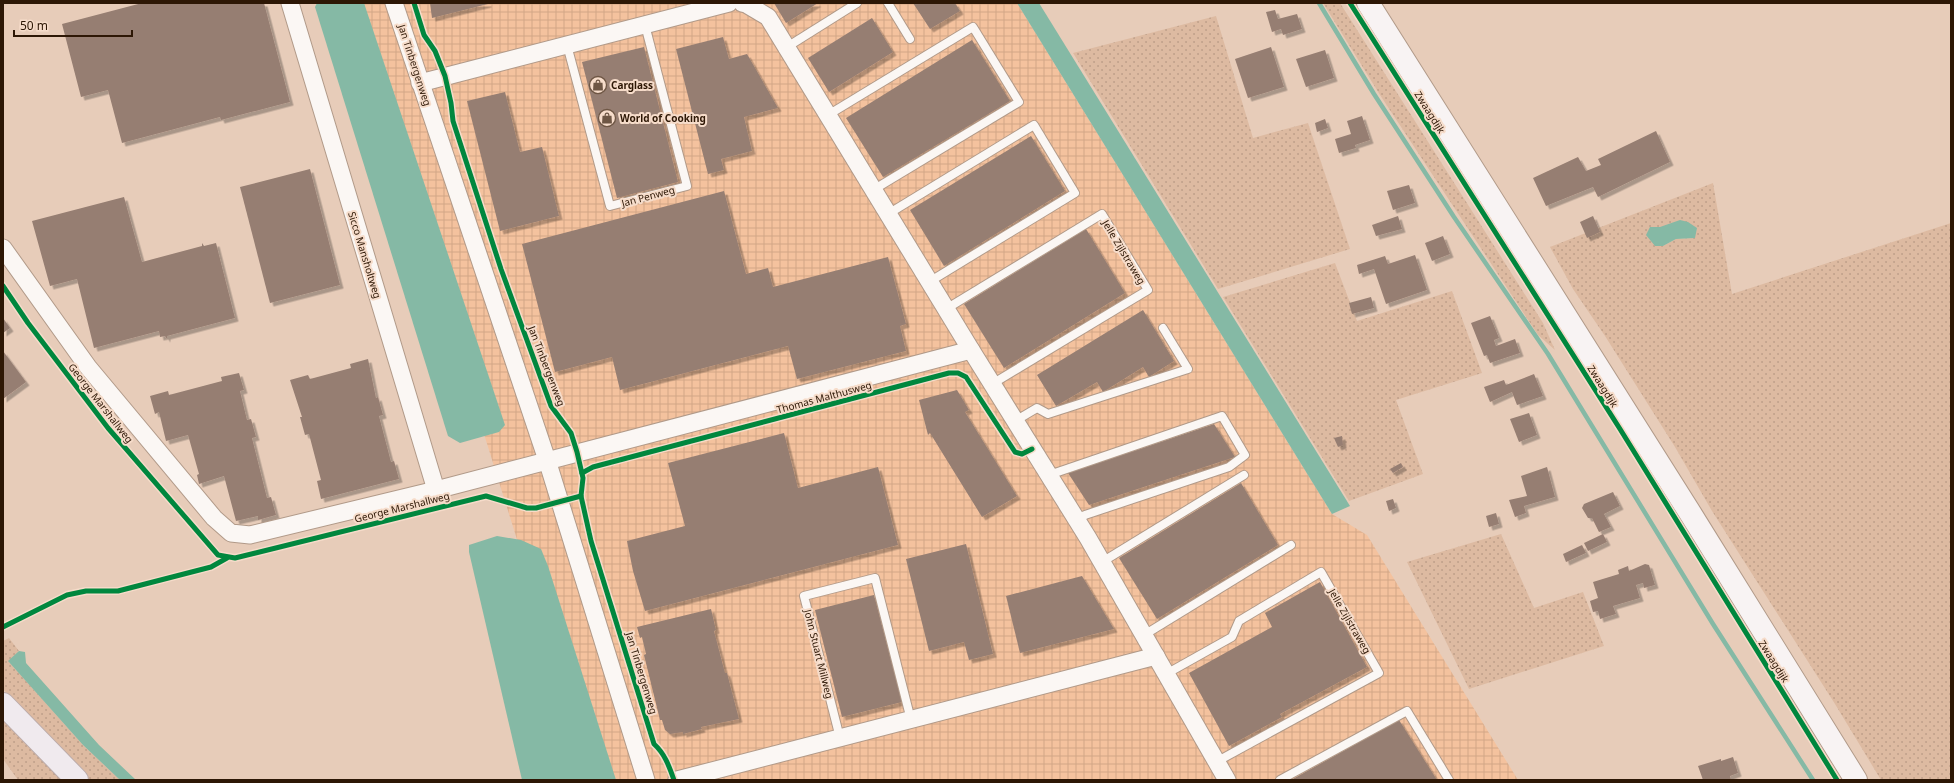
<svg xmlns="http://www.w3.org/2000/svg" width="1954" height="783" viewBox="0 0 1954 783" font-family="'Noto Sans',sans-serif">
  <defs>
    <pattern id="industrial-grid" width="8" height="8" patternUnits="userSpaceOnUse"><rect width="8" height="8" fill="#f4c29e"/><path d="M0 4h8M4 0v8" fill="none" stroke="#d2a687"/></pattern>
    <pattern id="grass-dots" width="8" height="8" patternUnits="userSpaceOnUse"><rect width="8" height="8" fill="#ddbaa1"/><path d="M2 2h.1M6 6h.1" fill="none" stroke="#be9f89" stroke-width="1.8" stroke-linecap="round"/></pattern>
    <filter id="shadow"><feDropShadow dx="3.5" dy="3.5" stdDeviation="0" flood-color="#0004"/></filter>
  </defs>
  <rect width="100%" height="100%" fill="#e7ccb9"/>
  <path fill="url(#industrial-grid)" d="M349,3H1017L1332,514L1367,535L1518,780H584L556,664Z"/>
  <g fill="url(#grass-dots)" fill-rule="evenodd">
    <path d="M1323,3H1340L1543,323L1555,350L1538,335L1380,95Z"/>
    <path d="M1216,16L1253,138L1308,123L1350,249L1218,289L1073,53Z"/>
    <path d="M1713,183L1732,294L1951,223V780H1881L1835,704L1712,511L1675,447L1605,336L1573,289L1550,247ZM1650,227H1660L1694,238L1676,239L1663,246Z"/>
    <path d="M1335,263L1357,321L1452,291L1482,373L1396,400L1423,474L1349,501L1223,297Z"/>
    <path d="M1501,534L1534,608L1583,592L1604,646L1469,689L1407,562Z"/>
    <path d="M9,638L19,651L9,662L83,745L120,780H88L3,689V641Z"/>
    <path d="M3,719L67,780H18L3,759Z"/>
  </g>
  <g fill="#85b9a5">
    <path d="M317,3H364L505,425L499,432L460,443L448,436L315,7Z"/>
    <path d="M1017,3H1039L1350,506L1332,514Z"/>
    <path d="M1680,220L1688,222L1697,228L1695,238L1676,239L1663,246H1655L1646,235L1650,227H1660Z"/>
    <path d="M497,536L521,540L541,549L548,566L616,780H522L469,552V545Z"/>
    <path d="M19,651L25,652L26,663L99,745L136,780H120L83,745L8,661Z"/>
  </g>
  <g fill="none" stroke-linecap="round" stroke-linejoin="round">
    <path stroke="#85b9a5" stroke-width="4.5" d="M1319,3L1374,94L1454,217L1548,354L1713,624L1813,780"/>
  </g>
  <g fill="#967e72" filter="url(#shadow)">
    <path d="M142,3H264L290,102L221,120L220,117L122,143L108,90L81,97L62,24Z"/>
    <path d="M430,3H488V4L432,18Z"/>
    <path d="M774,3H818L786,23Z"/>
    <path d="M913,3H955L960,11L930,29Z"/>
    <path d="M1275,10L1278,19L1297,14L1302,29L1283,35L1281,29L1272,32L1266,12Z"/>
    <path d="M872,18L893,52L829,92L808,58Z"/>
    <path d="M723,37L729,59L747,54L778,108L744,117L752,151L721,159L724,170L708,174L676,49Z"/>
    <path d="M972,40L1010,101L883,177L846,118Z"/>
    <path d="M644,47L678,182L617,198L582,62Z"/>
    <path d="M1271,47L1284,87L1248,98L1235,59Z"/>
    <path d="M1325,50L1334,78L1306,87L1296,59Z"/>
    <path d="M505,92L520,152L542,147L559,216L500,231L467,101Z"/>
    <path d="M1362,116L1370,140L1355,145L1356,148L1339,153L1335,139L1351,134L1347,121Z"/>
    <path d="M1325,119L1328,128L1317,132L1315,123Z"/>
    <path d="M1656,131L1670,162L1598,197L1593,187L1546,206L1533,178L1578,157L1586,171L1601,165L1598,159Z"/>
    <path d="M1031,136L1065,191L944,266L910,210Z"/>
    <path d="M310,169L340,285L270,303L240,187Z"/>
    <path d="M1409,185L1415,203L1393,210L1387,191Z"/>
    <path d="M724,191L746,274L768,268L773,287L888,257L906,324L900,326L906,351L797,379L788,346L620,390L612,357L555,372L522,244Z"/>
    <path d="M124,197L142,262L202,246V243L204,246L216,243L235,318L167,336V339L165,336L160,337L159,331L94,348L77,279L50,286L32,221Z"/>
    <path d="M1398,216L1402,229L1376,236L1372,225Z"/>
    <path d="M1593,216L1600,232L1587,238L1580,222Z"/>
    <path d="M1086,229L1125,293L1004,368L964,304Z"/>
    <path d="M1443,236L1450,254L1432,261L1425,243Z"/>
    <path d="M1415,255L1427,290L1386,304L1374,269L1359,274L1357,265L1385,256L1388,264Z"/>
    <path d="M1371,297L1374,308L1352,314L1349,303Z"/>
    <path d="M1143,310L1174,361L1149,377L1143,367L1103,392L1097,382L1056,406L1037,375Z"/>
    <path d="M1490,316L1499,338L1494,340L1496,346L1515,339L1520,353L1490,363L1487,355L1484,356L1471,323Z"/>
    <path d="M3,318L10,328L3,333Z"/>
    <path d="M3,351L26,382L3,399Z"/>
    <path d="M368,359L376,398L378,397L383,415L379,416L391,462L394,461L399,479L321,499L317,481L321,480L309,434L305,435L300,417H302L290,380L308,375L310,379L351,368L350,364Z"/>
    <path d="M239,373L244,390L240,391L247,420L251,419L256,437L252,438L267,498L271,497L276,515L258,520V516L236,521L224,476L199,484L197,475L199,474L188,435L166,441L159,412L155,414L150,396L168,391L169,395L222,381L221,377Z"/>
    <path d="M1534,374L1543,396L1517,405L1512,392L1490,402L1484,387L1504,380L1506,385Z"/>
    <path d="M957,390L969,410L965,412L1017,496L982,517L930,433L928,435L919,400Z"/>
    <path d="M1529,413L1537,435L1519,442L1510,419Z"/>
    <path d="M1214,424L1235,457L1089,505L1068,473Z"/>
    <path d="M784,433L798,488L878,467L898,545L645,611L633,571L627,541L685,526L668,463Z"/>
    <path d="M1342,436L1343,445L1338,447L1334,438Z"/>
    <path d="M1401,463L1403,467L1393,473L1390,469Z"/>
    <path d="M1547,467L1555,497L1524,506L1526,513L1515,517L1509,500L1527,496L1521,476Z"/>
    <path d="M1241,483L1278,545L1157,619L1119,558Z"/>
    <path d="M1613,492L1620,506L1604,514L1611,527L1599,532L1592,518H1588L1582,508L1584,504Z"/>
    <path d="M1393,499L1396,508L1389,511L1386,501Z"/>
    <path d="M1496,513L1499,524L1489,527L1486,516Z"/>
    <path d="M1603,534L1607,542L1588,551L1584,543Z"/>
    <path d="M966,544L993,654L969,660L964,642L929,651L906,559Z"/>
    <path d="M1582,545L1586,553L1566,562L1563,554Z"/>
    <path d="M1645,564L1649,565L1655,585L1644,588L1643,583L1636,585L1640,598L1613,606L1616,614L1600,619L1598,611L1593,612L1590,601L1598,598L1593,582L1619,574L1618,570L1628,566L1629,571Z"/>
    <path d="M1082,576L1114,629L1020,653L1006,596Z"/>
    <path d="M1320,582L1367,667L1280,714L1282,717L1229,746L1189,673L1272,627L1265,613Z"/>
    <path d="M874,595L902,702L842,717L815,610Z"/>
    <path d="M711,609L716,630L714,631L725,673H727L739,719L701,727L702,729L683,734V732L670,734L665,730L662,720H660L644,655L646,654L642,637L640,638L637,627Z"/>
    <path d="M1399,720L1437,780H1291Z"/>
    <path d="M1733,757L1738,773L1730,776L1731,780H1703L1698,766L1721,759V761Z"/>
  </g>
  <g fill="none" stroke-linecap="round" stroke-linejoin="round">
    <g stroke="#b19a89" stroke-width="10">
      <g id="lane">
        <path d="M888,3L910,39"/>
        <path d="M567,45L610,206L687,186L645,25"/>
        <path d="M787,47L857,3"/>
        <path d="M828,115L973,27L1019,102L873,190"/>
        <path d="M888,214L1034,125L1075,193L929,282"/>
        <path d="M946,309L1102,214L1148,290L992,384"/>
        <path d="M1015,421L1037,408L1048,414L1188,369L1163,328"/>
        <path d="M1049,475L1222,416L1245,455L1229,467L1085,515L1077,520"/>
        <path d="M1102,562L1244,475"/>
        <path d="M1144,635L1291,545"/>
        <path d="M1166,674L1232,637L1239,621L1321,572L1379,673L1216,762"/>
        <path d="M840,738L804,596L875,578L911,720"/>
        <path d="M1280,780L1407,711L1449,780"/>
      </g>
    </g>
    <g stroke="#b19a89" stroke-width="19">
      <g id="street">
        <path d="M290,3L436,490"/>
        <path d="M394,3L547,460L646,780"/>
        <path d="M742,3L746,4L768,17L971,350L1088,538L1227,780"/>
        <path d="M420,83L729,3"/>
        <path d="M3,248L88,367L214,518L231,533L250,535L436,490L971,350"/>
        <path d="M677,780L1156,656"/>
      </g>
    </g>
    <g stroke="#b19a89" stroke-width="24">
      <path id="secondary" d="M1368,3L1692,516L1856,780"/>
    </g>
    <g stroke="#bcacaa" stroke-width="24">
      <path id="highway" d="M3,704L77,780"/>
    </g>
    <use href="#lane" stroke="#fbf7f4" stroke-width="8"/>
    <use href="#street" stroke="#fbf7f4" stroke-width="17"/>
    <use href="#secondary" stroke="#f8f3f3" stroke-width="22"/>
    <use href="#highway" stroke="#f0eaee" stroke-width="22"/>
    <g stroke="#f6dcca" stroke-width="8">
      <g id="cycleway">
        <path d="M414,3L424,35L435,51L445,76L451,103L453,121L501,269L551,406L571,433L577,452L583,478L581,496L591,541L654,744C665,754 669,766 674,780"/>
        <path d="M1350,3L1620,429L1837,780"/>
        <path d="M3,286L28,323L108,428L218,555L235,558L486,496L527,508H536L581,496"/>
        <path d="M582,473L593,467L949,373H958L966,377L1015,452L1022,454L1032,449"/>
        <path d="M3,627L67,595L86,591H118L211,567L227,558"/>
      </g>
    </g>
    <use href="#cycleway" stroke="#00873e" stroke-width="5"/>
  </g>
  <defs>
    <g id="shop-ring" transform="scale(0.9)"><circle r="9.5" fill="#f6dcca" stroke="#6e5644" stroke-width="1.5"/><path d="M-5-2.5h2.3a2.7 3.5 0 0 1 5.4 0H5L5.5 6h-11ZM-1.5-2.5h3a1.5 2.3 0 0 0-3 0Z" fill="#6e5644"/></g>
  </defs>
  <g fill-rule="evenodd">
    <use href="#shop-ring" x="598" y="85"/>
    <use href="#shop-ring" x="607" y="118"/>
  </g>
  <g text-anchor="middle" stroke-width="4" stroke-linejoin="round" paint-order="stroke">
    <g font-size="10" fill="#2d1705" stroke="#f6dcca">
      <text transform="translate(415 65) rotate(72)" y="4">Jan Tinbergenweg</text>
      <text transform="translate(1430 112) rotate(58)" y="4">Zwaagdijk</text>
      <text transform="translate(648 196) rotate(-15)" y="4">Jan Penweg</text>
      <text transform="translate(1124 252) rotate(59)" y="4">Jelle Zijlstraweg</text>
      <text transform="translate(365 255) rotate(73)" y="4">Sicco Mansholtweg</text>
      <text transform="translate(547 366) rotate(69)" y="4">Jan Tinbergenweg</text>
      <text transform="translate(1603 386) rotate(58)" y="4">Zwaagdijk</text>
      <text transform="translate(824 397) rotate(-15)" y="4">Thomas Malthusweg</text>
      <text transform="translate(101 403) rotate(52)" y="4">George Marshallweg</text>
      <text transform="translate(402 507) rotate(-14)" y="4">George Marshallweg</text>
      <text transform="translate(1350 621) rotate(60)" y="4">Jelle Zijlstraweg</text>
      <text transform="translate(819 654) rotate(76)" y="4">John Stuart Millweg</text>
      <text transform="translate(1774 661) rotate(58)" y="4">Zwaagdijk</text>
      <text transform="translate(642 673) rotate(73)" y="4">Jan Tinbergenweg</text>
    </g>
    <g font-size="10" font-weight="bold" fill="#2d1705" stroke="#f6dcca" text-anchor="start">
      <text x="611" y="89">Carglass</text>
      <text x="620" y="122">World of Cooking</text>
    </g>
  </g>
  <rect width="1954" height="783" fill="none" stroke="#2d1705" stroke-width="8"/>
  <path d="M14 30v6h118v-6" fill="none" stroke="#2d1705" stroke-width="2"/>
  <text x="20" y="30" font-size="12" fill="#2d1705" stroke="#f6dcca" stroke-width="3" paint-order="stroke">50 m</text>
</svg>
